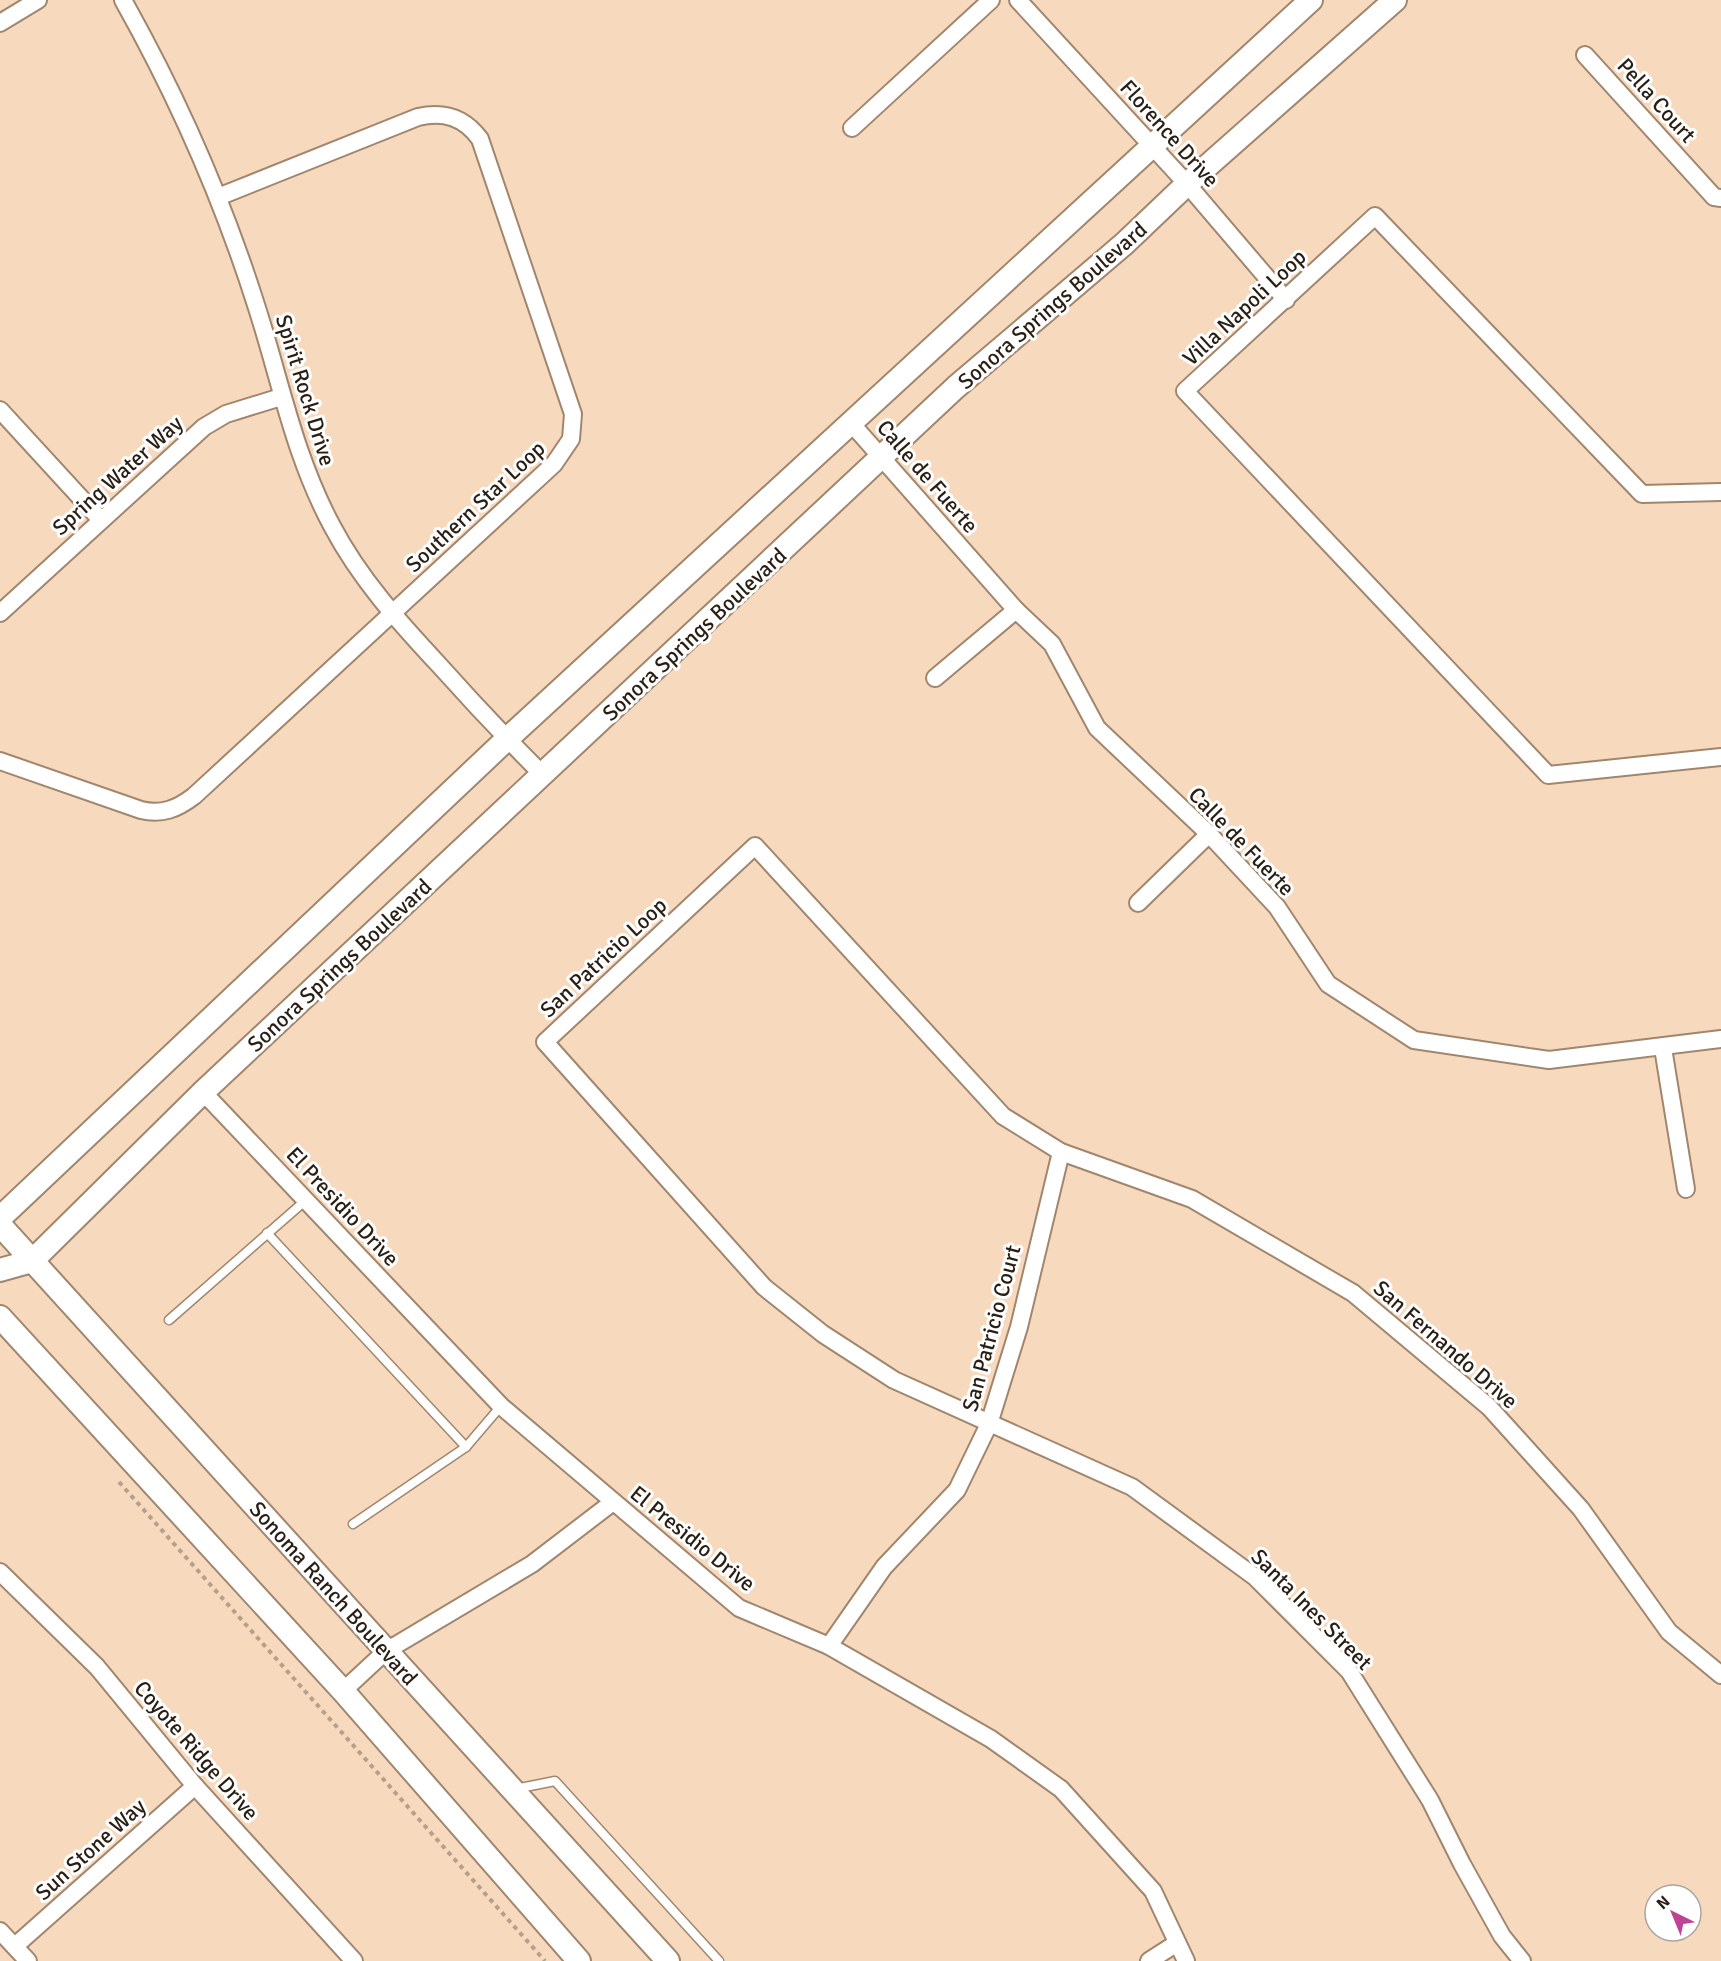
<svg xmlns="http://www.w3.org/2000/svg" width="1721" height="1961" viewBox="0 0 1721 1961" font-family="Signika,sans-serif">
  <rect width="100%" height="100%" fill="#f7d9be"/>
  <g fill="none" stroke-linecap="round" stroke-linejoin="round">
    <g stroke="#a1866d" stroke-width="11">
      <g id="lane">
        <path d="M267,1233L466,1447L501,1406"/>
        <path d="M169,1320L306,1200"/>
        <path d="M353,1524L466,1447"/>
        <path d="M515,1789L555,1781L719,1961"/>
      </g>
    </g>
    <g stroke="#a1866d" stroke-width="20">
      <g id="street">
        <path d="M123,0C178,98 223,200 257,308C281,383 294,455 332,526C360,579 399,622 440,666C473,703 507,739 543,775"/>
        <path d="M1018,0L1187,184L1286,300"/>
        <path d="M0,23L38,0"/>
        <path d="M1585,55L1714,197L1721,198"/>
        <path d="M852,128L991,0"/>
        <path d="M0,410L101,520"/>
        <path d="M851,423L1016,610L1052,644L1097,728L1209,834L1277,907L1328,984L1414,1040L1549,1060L1721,1039"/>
        <path d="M1721,492L1642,494L1375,216L1185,391L1548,775L1721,757"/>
        <path d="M0,613L204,427L226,414L281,397"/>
        <path d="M935,678L1016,610"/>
        <path d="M0,761L141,810C162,815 177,809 194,796L554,464L571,439L573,414L480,139C464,117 444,111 418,117L218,197"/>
        <path d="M1138,903L1209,834"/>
        <path d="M1663,1048L1686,1189"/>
        <path d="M203,1092L501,1406L739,1608L829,1646L991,1739L1061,1789L1153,1891L1186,1961"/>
        <path d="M0,1572L97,1667L195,1786L354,1961"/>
        <path d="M829,1646L884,1567L957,1490L989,1424L1019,1327L1061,1152"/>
        <path d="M343,1691L386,1651L532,1564L613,1502"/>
        <path d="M0,1931L28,1961"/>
        <path d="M15,1946L195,1786"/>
        <path d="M1149,1961L1177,1943"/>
        <path d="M1522,1961L1502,1936L1462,1864L1430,1800L1349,1671L1255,1577L1132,1487L894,1380L823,1334L764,1287L545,1042L755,846L1003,1116L1061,1152L1192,1199L1353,1293L1489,1407L1581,1509L1669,1632L1721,1675"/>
      </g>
    </g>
    <g stroke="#a1866d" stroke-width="26">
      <g id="secondary">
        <path d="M0,1218L507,739L1311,0"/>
        <path d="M0,1225L668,1961"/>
        <path d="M0,1270L32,1261L203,1092L956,387L1124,244L1187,184L1395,0"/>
        <path d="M0,1317L343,1691L579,1961"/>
      </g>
    </g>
    <path stroke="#b89f8a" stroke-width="4" stroke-dasharray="4.5 4.5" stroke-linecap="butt" d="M119,1482L545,1961"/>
    <use href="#lane" stroke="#fff" stroke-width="8"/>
    <use href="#street" stroke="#fff" stroke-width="16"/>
    <use href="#secondary" stroke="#fff" stroke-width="22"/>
  </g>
  <g text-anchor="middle" stroke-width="6" stroke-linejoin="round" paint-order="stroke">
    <g font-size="22" fill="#291e14" stroke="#fff">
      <text transform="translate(1657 100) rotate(48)" y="8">Pella Court</text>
      <text transform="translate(1170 133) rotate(48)" y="8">Florence Drive</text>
      <text transform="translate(1052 305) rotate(-41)" y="8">Sonora Springs Boulevard</text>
      <text transform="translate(1244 307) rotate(-43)" y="8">Villa Napoli Loop</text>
      <text transform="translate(306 390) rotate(73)" y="8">Spirit Rock Drive</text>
      <text transform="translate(117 475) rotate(-42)" y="8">Spring Water Way</text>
      <text transform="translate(928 476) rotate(49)" y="8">Calle de Fuerte</text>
      <text transform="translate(475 506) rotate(-43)" y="8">Southern Star Loop</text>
      <text transform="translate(694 634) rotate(-43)" y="8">Sonora Springs Boulevard</text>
      <text transform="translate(1242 841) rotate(46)" y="8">Calle de Fuerte</text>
      <text transform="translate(603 957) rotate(-43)" y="8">San Patricio Loop</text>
      <text transform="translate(339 965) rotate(-43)" y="8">Sonora Springs Boulevard</text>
      <text transform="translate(343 1206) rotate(47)" y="8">El Presidio Drive</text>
      <text transform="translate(991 1328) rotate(-75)" y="8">San Patricio Court</text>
      <text transform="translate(1446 1344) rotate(41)" y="8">San Fernando Drive</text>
      <text transform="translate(693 1538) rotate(39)" y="8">El Presidio Drive</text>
      <text transform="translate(334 1593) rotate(48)" y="8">Sonoma Ranch Boulevard</text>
      <text transform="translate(1312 1609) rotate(45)" y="8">Santa Ines Street</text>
      <text transform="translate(197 1750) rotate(49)" y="8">Coyote Ridge Drive</text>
      <text transform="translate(90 1849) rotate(-42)" y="8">Sun Stone Way</text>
    </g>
  </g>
  <g transform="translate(1673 1913) rotate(317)"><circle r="28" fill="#ffffff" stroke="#a9a5a1" stroke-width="1.5"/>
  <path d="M0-4.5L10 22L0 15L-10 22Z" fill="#be4395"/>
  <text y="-9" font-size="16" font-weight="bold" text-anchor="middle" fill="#291e14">N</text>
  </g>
</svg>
